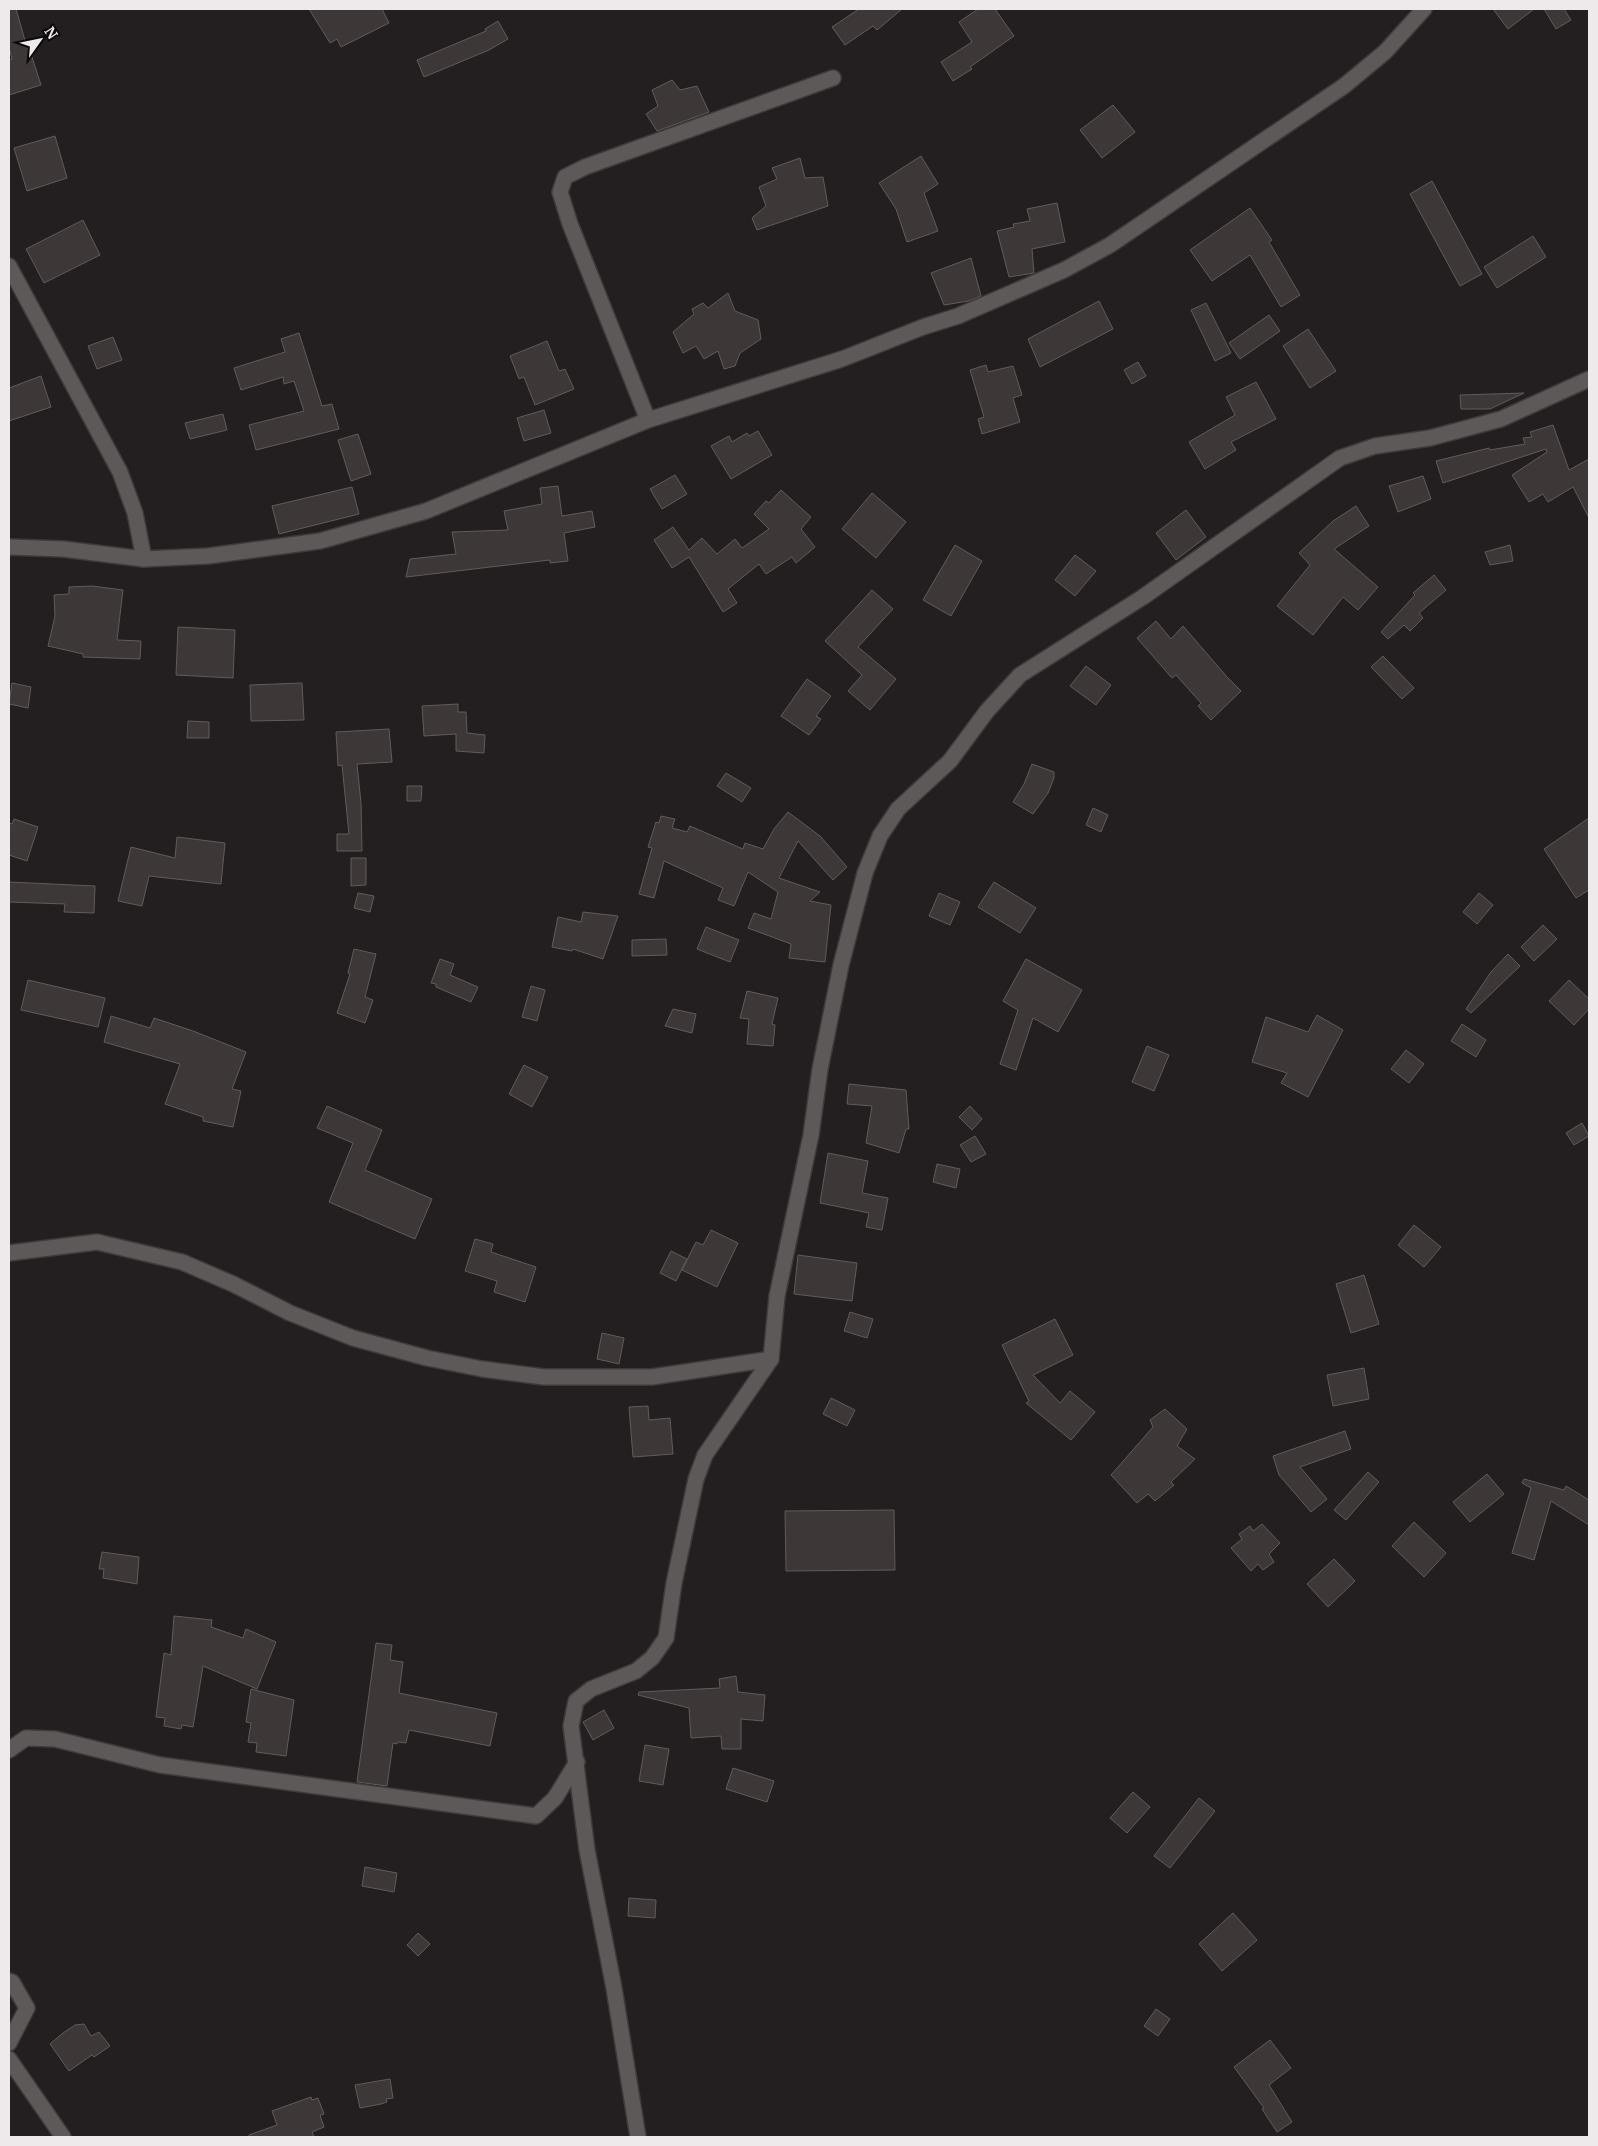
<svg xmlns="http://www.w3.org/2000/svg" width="1598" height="2146" viewBox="0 0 1598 2146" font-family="Merriweather,serif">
  <rect width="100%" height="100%" fill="#231e1f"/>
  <g fill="#3d3837" stroke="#615c5a">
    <path d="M9,9H16L30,58L32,57L41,85L9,95V60L12,59L9,48Z"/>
    <path d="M309,9H382L389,23L341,47L337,39L330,43Z"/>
    <path d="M859,9H902L877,30L873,26L845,45L832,27Z"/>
    <path d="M978,9H995L1014,36L970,67L972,69L953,81L941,62L972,42L959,22Z"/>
    <path d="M1493,9H1534L1508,29Z"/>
    <path d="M1544,9H1564L1571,20L1556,29Z"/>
    <path d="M498,21L508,39L489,50L424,77L417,60L486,31L485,29Z"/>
    <path d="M672,80L680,90L697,86L709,112L657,131L646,114L658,106L652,90Z"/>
    <path d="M1113,105L1135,132L1102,158L1080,130Z"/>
    <path d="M55,136L67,178L27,191L14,148Z"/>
    <path d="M921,156L938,184L924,193L938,231L907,242L896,209L879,183Z"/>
    <path d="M800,158L805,178L823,177L828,206L757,230L752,218L766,206L759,187L777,179L772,168Z"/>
    <path d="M1432,181L1482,274L1460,286L1410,194Z"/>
    <path d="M1057,203L1065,242L1032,249L1034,273L1009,277L997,231L1014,227L1013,224L1030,221L1027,209Z"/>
    <path d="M1250,208L1272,240L1269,242L1300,295L1281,307L1250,255L1212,281L1190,250Z"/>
    <path d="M83,220L100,255L44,283L26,249Z"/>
    <path d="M1533,236L1546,257L1497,288L1484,267Z"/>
    <path d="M971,258L981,296L969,301L944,305L931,273Z"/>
    <path d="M728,293L735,311L758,320L761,339L740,353L735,366L724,369L718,351L704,359L696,346L683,353L673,332L694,314L692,309L703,303L708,308Z"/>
    <path d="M1099,301L1113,329L1040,367L1028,339Z"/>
    <path d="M1206,303L1231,353L1215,361L1191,310Z"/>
    <path d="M1269,315L1280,331L1240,359L1229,343Z"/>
    <path d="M1308,329L1336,371L1310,388L1283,346Z"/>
    <path d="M299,333L322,406L332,404L339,429L256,450L249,425L304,411L294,381L284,384L283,377L241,390L234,368L285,352L281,339Z"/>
    <path d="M113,337L122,360L97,369L88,346Z"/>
    <path d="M547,341L559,371L565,369L574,389L535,405L524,377L519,379L510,356Z"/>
    <path d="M1138,362L1146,376L1132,384L1124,370Z"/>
    <path d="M986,365L988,372L1013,366L1022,395L1013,398L1020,422L982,434L978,419L984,417L970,370Z"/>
    <path d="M41,376L51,407L9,421V388Z"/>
    <path d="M1256,382L1276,419L1231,442L1236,450L1205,469L1189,442L1235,415L1226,397Z"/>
    <path d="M1524,393L1490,409H1461L1460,395Z"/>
    <path d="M544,410L551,433L524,441L517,418Z"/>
    <path d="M223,414L227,430L190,439L185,423Z"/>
    <path d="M1553,425L1569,470L1589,459V518L1573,487L1548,502L1543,494L1529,502L1512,475L1547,452L1546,449L1443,483L1436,461L1489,448L1490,450L1525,444L1523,438L1532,437L1530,432Z"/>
    <path d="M758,431L772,455L731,479L711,446L729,436L732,442L747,433L749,436Z"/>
    <path d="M358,434L371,474L351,481L338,440Z"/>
    <path d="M675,475L687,494L662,509L650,489Z"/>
    <path d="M1423,476L1431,499L1398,512L1389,486Z"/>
    <path d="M558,486L562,516L592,511L595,527L564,533L568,561L550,563V560L406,577L410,559L456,554L452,532L508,530L504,511L542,504L540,488Z"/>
    <path d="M352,487L359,514L279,534L272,506Z"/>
    <path d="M781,490L811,517L801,529L815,547L796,563L792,557L766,574L759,564L728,589L737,603L723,612L689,557L672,568L654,540L673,527L689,550L702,538L717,554L735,539L742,548L769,529L754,514L766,501L769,503Z"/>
    <path d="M872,493L906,522L876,558L842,529Z"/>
    <path d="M1356,506L1369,526L1334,549L1378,587L1358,610L1343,597L1313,635L1277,606L1310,565L1299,553L1333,521Z"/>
    <path d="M1186,510L1206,537L1176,560L1156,533Z"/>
    <path d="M955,545L982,561L951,616L923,600Z"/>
    <path d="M1510,545L1513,561L1490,565L1485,552Z"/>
    <path d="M1075,555L1096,571L1075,596L1055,580Z"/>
    <path d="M1434,575L1446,590L1419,613L1423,618L1410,631L1404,625L1388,639L1381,632L1415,595L1413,593Z"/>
    <path d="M92,586L123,590L117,640L141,641L140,659L83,657V654L48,646L55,616L54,595L69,594V587Z"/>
    <path d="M872,590L893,609L858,647L896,679L870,710L848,691L862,675L825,641Z"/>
    <path d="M1156,621L1171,639L1183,626L1227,677L1241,691L1211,720L1198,706L1201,703L1176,675L1172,678L1137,638Z"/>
    <path d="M178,627L235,630L233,678L176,675Z"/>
    <path d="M1383,656L1414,688L1402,699L1371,667Z"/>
    <path d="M1086,666L1111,685L1096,705L1070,686Z"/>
    <path d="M807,679L831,696L816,716L821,719L809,735L781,716Z"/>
    <path d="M12,683L31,687L28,708L9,704Z"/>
    <path d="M302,683L304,720L251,721L250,685Z"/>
    <path d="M458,704V712H466L467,733L485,735L484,753L456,751V734L424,736L422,706Z"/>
    <path d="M188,721L209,722V738H187Z"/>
    <path d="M389,729L392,762L357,764L361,803L362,851H337V834H349L342,765L338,766L336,732Z"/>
    <path d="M1032,764L1054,772V778L1048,793L1033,814L1013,802L1024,784Z"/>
    <path d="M726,773L751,788L742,802L717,786Z"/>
    <path d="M407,786H422L421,801H407Z"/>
    <path d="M1093,808L1108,815L1101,832L1086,825Z"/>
    <path d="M788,812L820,836L847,867L833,880L798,841L779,878L820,892L810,901L831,905L825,962L789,958L791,944L748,928L754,913L771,919L778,892L748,872L734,906L718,900L723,888L664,861L654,898L639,894L652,848L648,847L656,822L659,823L661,816L675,819L672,828L687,832L690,826L743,849L745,843L763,849L774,829Z"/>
    <path d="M1589,818V890L1576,898L1544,849Z"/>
    <path d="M14,819L38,827L27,861L9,855V823L12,824Z"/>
    <path d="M177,837L225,843L221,884L149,876L142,906L118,901L131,847L175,858Z"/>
    <path d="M351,858H366V885L351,886Z"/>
    <path d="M9,882L95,886L94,913L64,912L65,904L9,902Z"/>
    <path d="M994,882L1036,908L1020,933L978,907Z"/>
    <path d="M358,893L374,896L370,912L354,908Z"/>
    <path d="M939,893L960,902L950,925L929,916Z"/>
    <path d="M1479,893L1493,905L1477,924L1463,912Z"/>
    <path d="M583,912L618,916L603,959L573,949L572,951L552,947L558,917L581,922Z"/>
    <path d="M1543,925L1557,939L1534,961L1521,947Z"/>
    <path d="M706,927L739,940L730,962L697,949Z"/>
    <path d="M666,939L667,955L632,956V940Z"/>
    <path d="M354,949L376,954L365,997L373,1000L365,1023L337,1013L350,974L348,973Z"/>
    <path d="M1508,954L1520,966L1471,1013L1466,1009L1491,972Z"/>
    <path d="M440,959L454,964L450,975L478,987L471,1002L436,987V984L431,983Z"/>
    <path d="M1026,959L1082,990L1058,1032L1033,1018L1016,1070L1000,1064L1018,1010L1003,1001Z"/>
    <path d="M28,980L105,998L98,1027L21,1010Z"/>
    <path d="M1569,980L1589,999V1009L1574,1025L1549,1001Z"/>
    <path d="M531,986L545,990L537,1021L522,1017Z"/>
    <path d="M747,991L778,998L772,1024L775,1025L773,1046L747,1044L749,1019L740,1018Z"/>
    <path d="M673,1009L696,1014L692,1033L665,1026Z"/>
    <path d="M1317,1015L1343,1030L1308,1097L1281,1083L1287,1073L1252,1062L1266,1017L1308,1032Z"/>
    <path d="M111,1016L150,1028L154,1018L193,1031L246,1052L232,1089L241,1091L233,1127L203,1121V1117L165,1104L180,1064L104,1042Z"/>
    <path d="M1462,1024L1486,1040L1476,1057L1451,1041Z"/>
    <path d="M1147,1046L1169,1055L1154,1091L1132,1082Z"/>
    <path d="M1406,1050L1424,1064L1409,1083L1391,1069Z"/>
    <path d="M524,1065L548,1077L532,1107L509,1094Z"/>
    <path d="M849,1084L906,1090L909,1129H906L899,1153L866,1143L872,1106L847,1104Z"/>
    <path d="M327,1106L382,1130L365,1170L432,1199L415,1239L329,1202L353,1143L317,1128Z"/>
    <path d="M970,1106L982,1119L972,1130L959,1117Z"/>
    <path d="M1582,1123L1589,1136L1574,1145L1566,1133Z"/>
    <path d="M975,1136L986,1154L971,1162L960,1145Z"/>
    <path d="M828,1153L868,1161L862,1193L888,1198L882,1230L866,1227L869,1213L820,1203Z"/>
    <path d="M937,1164L960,1169L956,1188L933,1182Z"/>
    <path d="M1414,1225L1441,1247L1424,1267L1398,1245Z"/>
    <path d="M711,1230L738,1243L717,1287L682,1270L696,1242L703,1245Z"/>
    <path d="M475,1239L493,1244L491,1252L536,1267L525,1302L494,1292L497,1281L465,1271Z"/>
    <path d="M671,1251L687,1259L676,1281L660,1273Z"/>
    <path d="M798,1255L857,1263L852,1301L794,1294Z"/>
    <path d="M1364,1275L1379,1324L1351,1333L1336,1284Z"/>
    <path d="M850,1312L873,1319L867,1338L844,1331Z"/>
    <path d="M1055,1319L1073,1355L1033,1375L1060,1403L1070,1391L1095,1412L1071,1440L1026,1403L1029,1401L1002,1345Z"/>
    <path d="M602,1333L624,1338L619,1364L597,1359Z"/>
    <path d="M1364,1368L1369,1399L1333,1406L1327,1375Z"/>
    <path d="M831,1398L855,1410L847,1426L823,1414Z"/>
    <path d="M648,1406L649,1420L670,1418L673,1454L633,1457L629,1407Z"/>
    <path d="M1165,1409L1187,1429L1177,1446L1195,1459L1171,1482L1174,1485L1155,1501L1148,1494L1137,1503L1111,1475L1153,1427L1150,1420Z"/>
    <path d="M1345,1431L1351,1449L1300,1467L1327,1499L1311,1512L1279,1475L1273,1456Z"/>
    <path d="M1368,1472L1379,1482L1346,1520L1334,1510Z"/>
    <path d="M1487,1474L1504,1494L1470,1522L1453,1502Z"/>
    <path d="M1524,1479L1564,1490L1566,1486L1589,1500V1525L1551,1501L1534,1560L1512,1553L1531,1488L1522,1483Z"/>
    <path d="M894,1510L895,1570L786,1571L785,1511Z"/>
    <path d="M1414,1522L1446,1553L1424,1577L1392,1546Z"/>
    <path d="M1262,1524L1280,1543L1269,1554L1274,1562L1263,1570L1258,1564L1251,1571L1231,1548L1242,1539L1239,1534L1250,1526L1253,1531Z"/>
    <path d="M102,1552L139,1557L137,1584L103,1578L104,1569H99Z"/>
    <path d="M1334,1559L1355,1581L1328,1607L1307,1584Z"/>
    <path d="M174,1616L212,1620L211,1627L243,1638L246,1629L276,1642L257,1689L203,1666L193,1727L182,1725L181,1729L164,1726L165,1718L156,1717L164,1653L171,1655Z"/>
    <path d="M376,1643L392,1645L390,1660L403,1662L399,1693L497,1713L490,1746L409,1730L406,1743L398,1742L397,1744L393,1743L387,1786L357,1782Z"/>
    <path d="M736,1676L738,1692L765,1695L763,1721L741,1719V1749H722L721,1736L691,1738L689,1708L638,1695L639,1692L720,1688L719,1679Z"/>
    <path d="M251,1689L294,1700L286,1756L256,1752L257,1743L248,1742L251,1723L246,1722Z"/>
    <path d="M604,1710L614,1728L593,1740L583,1722Z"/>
    <path d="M645,1745L669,1749L663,1785L639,1781Z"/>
    <path d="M733,1768L774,1781L767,1802L726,1789Z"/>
    <path d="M1133,1792L1150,1807L1127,1833L1110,1818Z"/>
    <path d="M1199,1798L1215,1811L1170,1868L1154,1856Z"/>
    <path d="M365,1867L397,1873L394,1892L362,1886Z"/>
    <path d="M629,1898L656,1900L655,1918L628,1916Z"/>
    <path d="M1233,1913L1257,1940L1222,1971L1199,1944Z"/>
    <path d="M418,1933L430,1944L418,1956L407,1945Z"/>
    <path d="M1156,2009L1170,2019L1158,2036L1144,2026Z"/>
    <path d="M84,2024L91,2036L99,2032L110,2046L94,2057L92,2055L69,2071L50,2044L63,2033L75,2025Z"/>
    <path d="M1270,2040L1291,2068L1269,2085L1292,2122L1277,2132L1262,2109L1264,2108L1234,2067Z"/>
    <path d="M390,2079L393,2098L386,2099L387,2102L381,2104L360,2108L355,2085Z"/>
    <path d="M311,2097L312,2100L318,2098L324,2114L320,2115L324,2127L312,2132L314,2137H249V2135L277,2125L272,2111Z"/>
  </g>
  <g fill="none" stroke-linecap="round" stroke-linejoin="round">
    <g stroke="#3e3a3b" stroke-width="18">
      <g id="street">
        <path d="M9,266L120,472L135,513L144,559"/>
        <path d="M648,420L570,224L560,192L565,177L585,167L833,78"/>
        <path d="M9,547L63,549L144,559L208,556L320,541L426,511L648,420L842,359L923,327L958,316L1064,270L1110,245L1344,86L1385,52L1424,9"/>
        <path d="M9,1253L97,1242L182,1262L233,1284L290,1313L353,1338L427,1358L482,1369L544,1377H652L771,1359L777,1296L811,1135L820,1069L841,965L865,873L880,836L898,809L950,761L987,711L1020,675L1143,597L1340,458L1375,446L1430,438L1501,419L1589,379"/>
        <path d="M9,1750L26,1738L55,1739L160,1765L536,1816L555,1798L577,1762"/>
        <path d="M9,1981L12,1982L27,2008L9,2043"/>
        <path d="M9,2059L63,2137"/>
        <path d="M638,2137L614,1988L587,1850L571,1726L576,1701L591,1689L636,1671L652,1658L666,1638L674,1583L696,1479L705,1455L771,1359"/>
      </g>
    </g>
    <use href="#street" stroke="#5e5959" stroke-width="15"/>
  </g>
  <rect width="1598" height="2146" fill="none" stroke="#eeeaeb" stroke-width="20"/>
  <g transform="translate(40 40) rotate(57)" stroke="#0b0909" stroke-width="4" paint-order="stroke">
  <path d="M0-4L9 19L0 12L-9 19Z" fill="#eeeaeb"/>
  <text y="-8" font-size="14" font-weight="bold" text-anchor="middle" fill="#eeeaeb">N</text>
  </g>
</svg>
